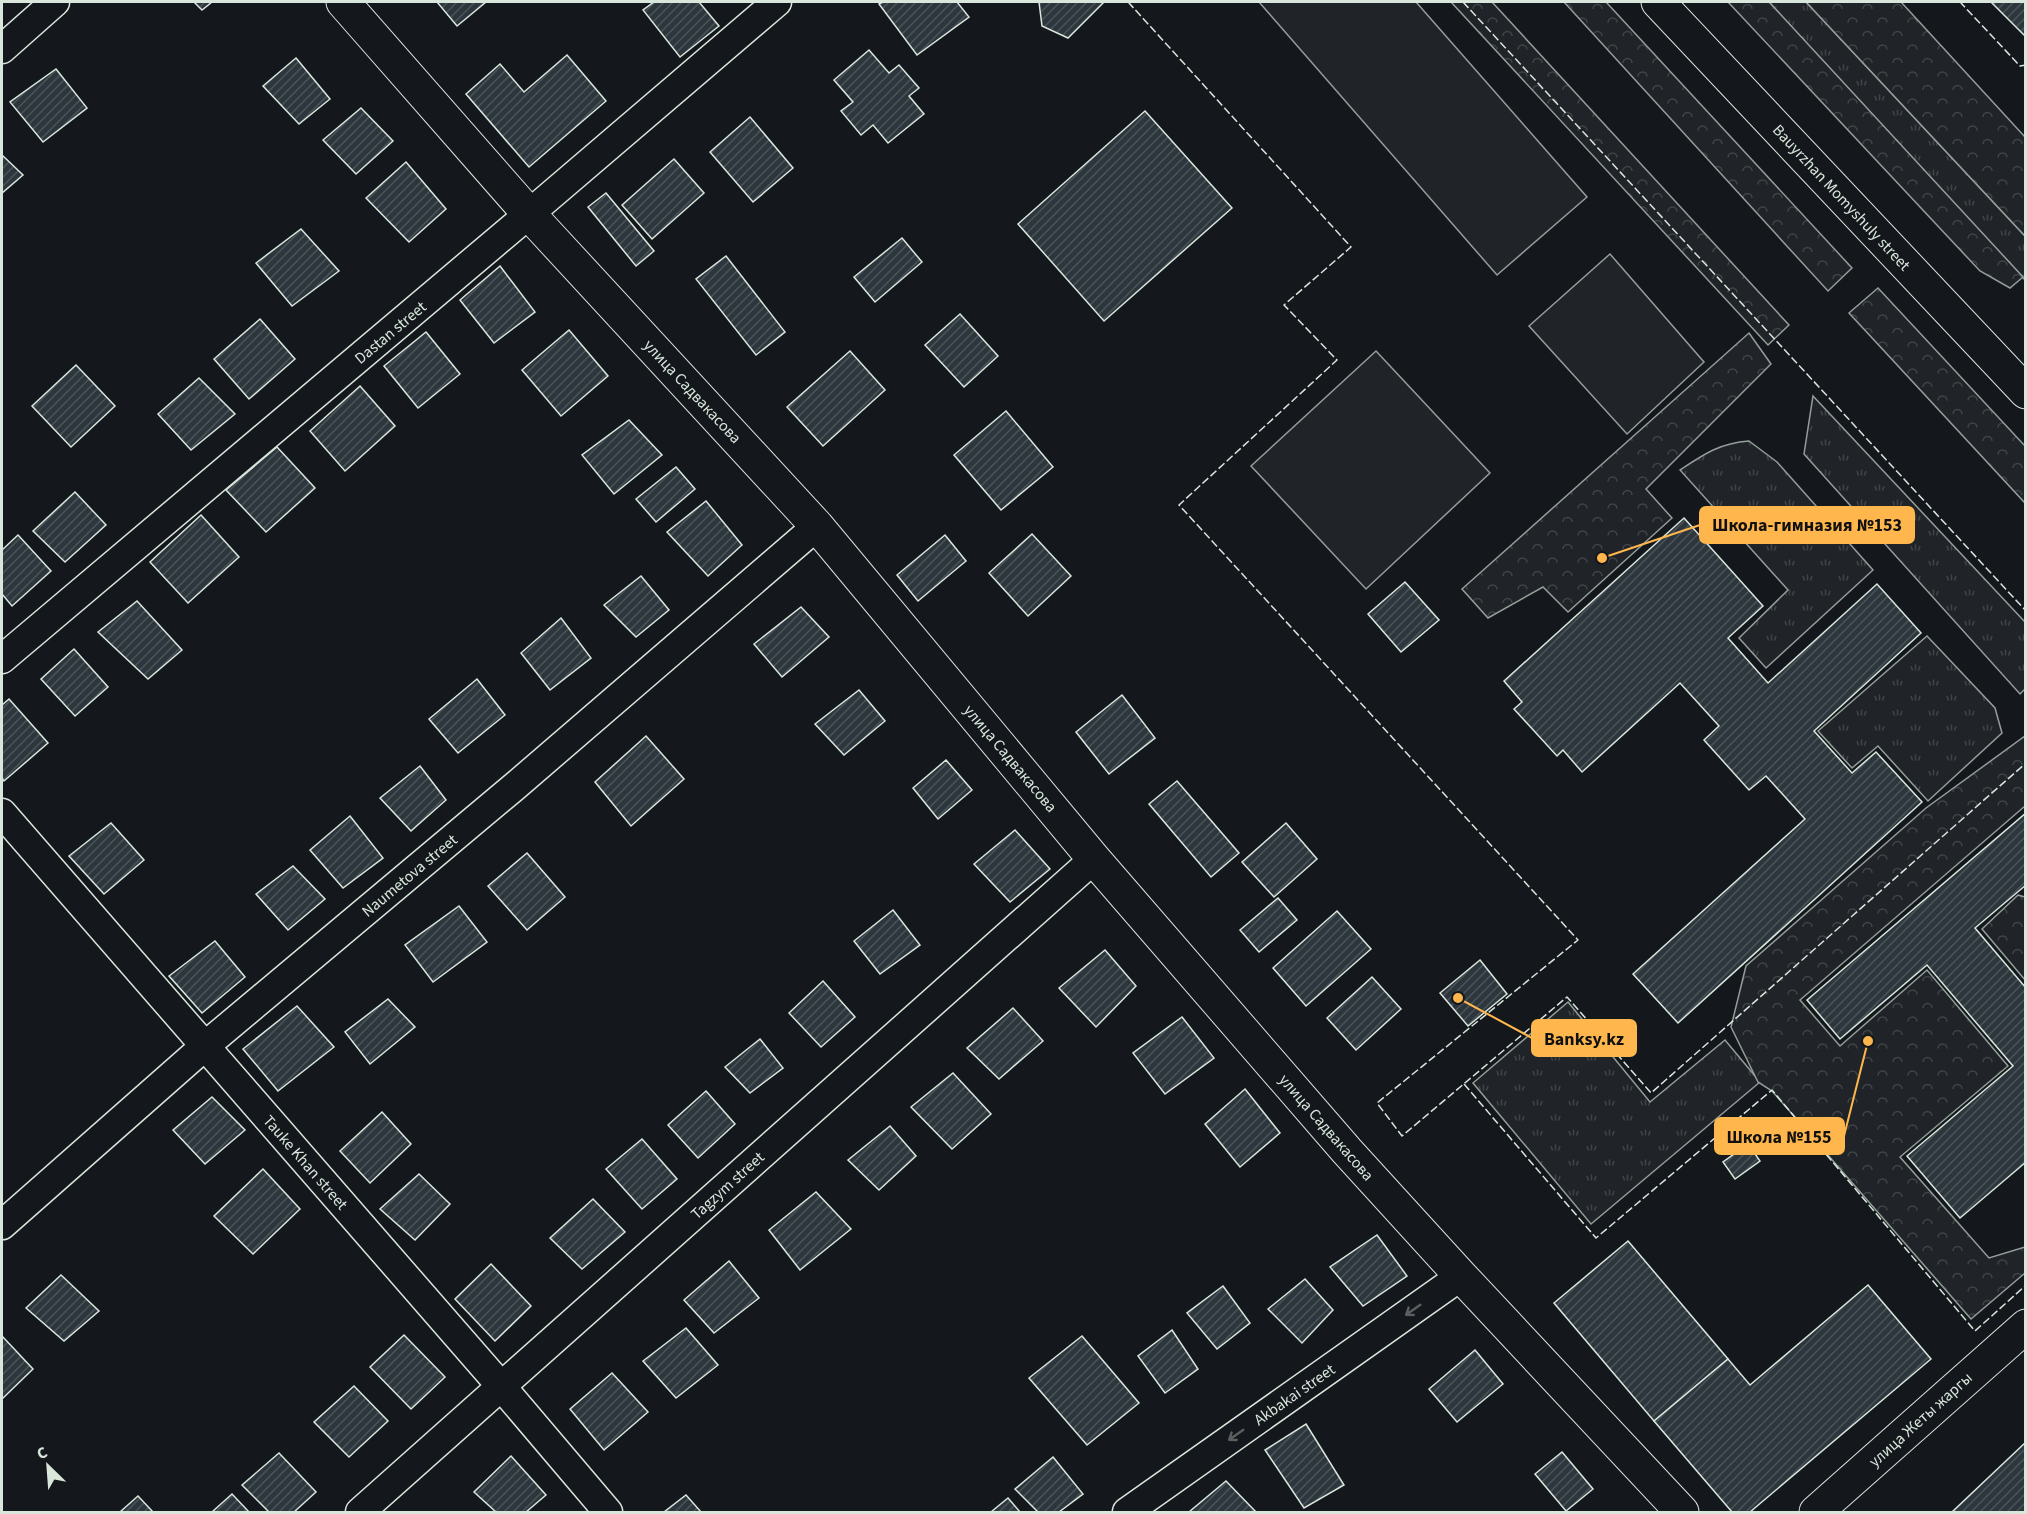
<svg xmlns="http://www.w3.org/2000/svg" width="2027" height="1514" viewBox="0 0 2027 1514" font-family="'Source Sans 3',sans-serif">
  <defs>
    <pattern id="grass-tufts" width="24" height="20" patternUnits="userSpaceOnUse" patternTransform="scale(1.5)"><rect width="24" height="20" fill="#202428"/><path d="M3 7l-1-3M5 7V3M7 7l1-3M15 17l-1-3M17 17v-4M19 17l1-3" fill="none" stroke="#404447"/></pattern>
    <pattern id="forest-crowns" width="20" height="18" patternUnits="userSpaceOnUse" patternTransform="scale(1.5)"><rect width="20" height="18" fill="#202428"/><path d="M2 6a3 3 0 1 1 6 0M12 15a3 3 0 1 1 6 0" fill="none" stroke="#404447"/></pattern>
    <pattern id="building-hatch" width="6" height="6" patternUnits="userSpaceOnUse" patternTransform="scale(1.5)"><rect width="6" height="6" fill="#2c363c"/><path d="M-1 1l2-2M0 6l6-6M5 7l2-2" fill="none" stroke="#4a5358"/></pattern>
  </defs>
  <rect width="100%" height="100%" fill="#14181c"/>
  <g fill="url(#grass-tufts)" stroke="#939e99" stroke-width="1.5">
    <path d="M1769,2H1806L2025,236V280Z"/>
    <path d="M1813,396L2025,622V689L2020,694L1804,454Z"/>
    <path d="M1749,441L1777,462L1873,570L1766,668L1739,638L1788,590L1680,470C1704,454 1720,443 1749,441Z"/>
    <path d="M1927,636L1995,708L2002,733L1928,801L1878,746L1852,768L1818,731Z"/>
    <path d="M1568,1002L1650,1102L1725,1040L1760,1082L1591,1224L1473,1083Z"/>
  </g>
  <g fill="url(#forest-crowns)" stroke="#939e99" stroke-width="1.5">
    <path d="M1451,2H1492L1789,325L1768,345Z"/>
    <path d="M1564,2H1606L1852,268L1828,291Z"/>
    <path d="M1728,2H1769L2023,277L2010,288L1980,271Z"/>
    <path d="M1806,2H1901L2025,137V236Z"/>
    <path d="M1878,288L2025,446V503L1849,313Z"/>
    <path d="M1749,333L1771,364L1646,489L1672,518L1568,612L1543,587L1488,618L1462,589Z"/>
    <path d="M2025,736V806L1800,1000L1840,1046L1927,970L2008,1066L1900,1157L1989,1258L2025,1247V1273L1971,1319L1772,1091L1758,1082L1731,1027L1746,966L1926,808Z"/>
    <path d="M2018,895L2025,897V980L1982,929Z"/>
  </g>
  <g fill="#202428" stroke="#939e99" stroke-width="1.5">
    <path d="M1259,2H1416L1587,197L1497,275Z"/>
    <path d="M1610,254L1704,362L1627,434L1529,326Z"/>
    <path d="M1376,351L1490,473L1366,589L1251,466Z"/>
  </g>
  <g fill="url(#building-hatch)" stroke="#d8e6dc" stroke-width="1.5">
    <path d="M194,2H212L202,10Z"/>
    <path d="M437,2H486L457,26Z"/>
    <path d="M654,2H699L719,26L680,57L643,10Z"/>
    <path d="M883,2H957L969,17L917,55L879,4Z"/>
    <path d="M1039,2H1104L1068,38L1042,26Z"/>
    <path d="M1991,2H2026V37Z"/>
    <path d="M869,50L889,73L899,65L919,88L909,96L924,114L888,143L873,125L861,135L841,111L853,102L834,80Z"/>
    <path d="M567,55L606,101L529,167L466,94L500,64L524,92Z"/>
    <path d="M296,58L330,99L299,124L263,86Z"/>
    <path d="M56,69L87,108L43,142L10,102Z"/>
    <path d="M361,108L393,141L356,174L323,140Z"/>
    <path d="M1145,111L1232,208L1104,321L1018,224Z"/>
    <path d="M750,117L793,168L753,202L710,152Z"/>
    <path d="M2,155L23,175L2,193Z"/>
    <path d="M674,159L704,193L652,239L622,205Z"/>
    <path d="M406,162L446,209L409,242L366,198Z"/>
    <path d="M606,193L654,251L636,266L588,207Z"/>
    <path d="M301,229L339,271L292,306L256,263Z"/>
    <path d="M902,238L922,262L875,302L854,277Z"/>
    <path d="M726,256L785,332L756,355L696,279Z"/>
    <path d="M500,266L535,312L494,343L460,300Z"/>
    <path d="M960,314L998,356L964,387L925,345Z"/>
    <path d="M260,319L295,359L249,399L214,359Z"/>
    <path d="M569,330L608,376L561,416L522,370Z"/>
    <path d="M426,332L460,374L418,408L384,366Z"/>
    <path d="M850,351L885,390L823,446L787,407Z"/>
    <path d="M76,365L115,406L71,447L32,406Z"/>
    <path d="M199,378L235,414L191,450L158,414Z"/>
    <path d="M360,386L395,426L345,471L310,431Z"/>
    <path d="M1006,411L1053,467L1001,510L954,455Z"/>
    <path d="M629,420L662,455L614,494L582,455Z"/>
    <path d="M277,447L315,488L266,532L226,490Z"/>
    <path d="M676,467L695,489L656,522L636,499Z"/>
    <path d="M75,492L106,525L65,562L33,531Z"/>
    <path d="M706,501L742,545L708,576L667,532Z"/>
    <path d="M201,515L239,557L188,603L150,562Z"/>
    <path d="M1684,518L1763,606L1728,638L1768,683L1877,584L1921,633L1814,731L1852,773L1876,752L1922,802L1678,1023L1633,974L1805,819L1766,776L1749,790L1704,740L1719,726L1680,683L1582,772L1563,750L1557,756L1514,709L1522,702L1504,681Z"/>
    <path d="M1032,534L1071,576L1028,616L989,573Z"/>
    <path d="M18,535L51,571L12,606L2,594V550Z"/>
    <path d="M945,535L966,561L918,601L897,575Z"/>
    <path d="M641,576L669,610L636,637L604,605Z"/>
    <path d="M1405,582L1439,620L1401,652L1368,614Z"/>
    <path d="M137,601L182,650L148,679L98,632Z"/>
    <path d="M801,607L829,637L782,677L754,644Z"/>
    <path d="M561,618L591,658L550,690L521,653Z"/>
    <path d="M74,649L108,687L75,716L41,679Z"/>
    <path d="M477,679L505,715L458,753L429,719Z"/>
    <path d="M859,690L885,721L844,755L815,724Z"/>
    <path d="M1122,695L1155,738L1109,774L1076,732Z"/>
    <path d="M9,699L48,743L4,781L2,778V705Z"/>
    <path d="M646,736L684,779L631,826L595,782Z"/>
    <path d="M946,760L972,790L938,819L913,788Z"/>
    <path d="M420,766L446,800L411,831L380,798Z"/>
    <path d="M1177,781L1239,853L1211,877L1149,804Z"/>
    <path d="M2026,813V885L1975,928L2026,988V1162L1960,1218L1907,1156L2013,1066L1927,965L1840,1039L1807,1000Z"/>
    <path d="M350,816L383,858L343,888L310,850Z"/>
    <path d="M111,823L144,860L104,894L69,856Z"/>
    <path d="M1286,823L1317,859L1274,897L1242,862Z"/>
    <path d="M1015,830L1050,869L1010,902L974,864Z"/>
    <path d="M527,853L565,897L527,930L488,886Z"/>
    <path d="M293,866L325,899L288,930L256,894Z"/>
    <path d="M1278,898L1297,920L1259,952L1240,930Z"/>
    <path d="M459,906L487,942L433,982L405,945Z"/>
    <path d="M893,910L920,945L880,974L854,941Z"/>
    <path d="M1337,911L1371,949L1306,1006L1273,968Z"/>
    <path d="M215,941L245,977L202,1013L169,976Z"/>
    <path d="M1105,950L1136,986L1096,1027L1059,988Z"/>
    <path d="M1480,960L1507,994L1468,1026L1440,993Z"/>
    <path d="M1372,977L1401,1009L1356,1050L1327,1018Z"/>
    <path d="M823,981L855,1017L821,1047L789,1013Z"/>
    <path d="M388,999L415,1027L370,1064L345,1032Z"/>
    <path d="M297,1006L334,1047L278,1091L243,1049Z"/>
    <path d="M1013,1008L1043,1041L999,1079L967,1048Z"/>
    <path d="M1182,1017L1214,1058L1165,1094L1133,1053Z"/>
    <path d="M760,1039L783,1068L750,1093L725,1067Z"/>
    <path d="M953,1073L991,1114L952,1149L911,1107Z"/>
    <path d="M1245,1089L1280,1133L1240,1167L1205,1124Z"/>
    <path d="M706,1091L735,1124L698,1158L668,1125Z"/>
    <path d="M212,1097L245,1130L205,1164L173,1130Z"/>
    <path d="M382,1112L411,1144L370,1183L340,1151Z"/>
    <path d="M890,1126L916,1156L879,1190L848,1160Z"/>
    <path d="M642,1139L677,1179L642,1209L606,1169Z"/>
    <path d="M1748,1144L1760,1161L1735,1179L1723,1162Z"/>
    <path d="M263,1169L300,1209L253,1254L214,1216Z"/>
    <path d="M419,1174L450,1204L415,1240L380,1209Z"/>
    <path d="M816,1192L851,1229L800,1270L769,1230Z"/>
    <path d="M593,1199L625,1232L582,1269L550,1238Z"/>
    <path d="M1377,1235L1407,1276L1363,1306L1330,1267Z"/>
    <path d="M1628,1241L1728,1359L1654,1421L1554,1303Z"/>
    <path d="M729,1261L759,1298L714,1333L684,1300Z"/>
    <path d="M491,1264L531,1306L495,1341L455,1299Z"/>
    <path d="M61,1275L99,1311L64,1341L26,1308Z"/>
    <path d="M1305,1279L1333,1310L1302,1343L1268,1309Z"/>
    <path d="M1868,1285L1931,1359L1750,1512H1732L1654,1421L1728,1359L1750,1385Z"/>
    <path d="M1223,1286L1250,1323L1217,1349L1187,1313Z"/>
    <path d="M686,1328L718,1365L676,1398L643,1361Z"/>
    <path d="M1172,1330L1198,1369L1165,1393L1138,1356Z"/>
    <path d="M404,1335L445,1377L411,1409L370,1367Z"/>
    <path d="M2,1336L33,1369L2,1399Z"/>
    <path d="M1082,1336L1139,1403L1087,1445L1029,1378Z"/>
    <path d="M1475,1350L1503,1384L1457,1422L1429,1389Z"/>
    <path d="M612,1373L648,1412L604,1450L570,1409Z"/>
    <path d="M354,1386L388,1421L349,1457L314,1422Z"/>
    <path d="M1306,1424L1344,1485L1304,1508L1265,1450Z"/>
    <path d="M2026,1442V1512H1952Z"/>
    <path d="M1562,1452L1593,1489L1566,1511L1535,1474Z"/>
    <path d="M279,1453L316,1492L294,1512H269L242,1485Z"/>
    <path d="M511,1456L546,1495L526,1512H496L474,1492Z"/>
    <path d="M1053,1457L1083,1494L1059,1512H1038L1015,1489Z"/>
    <path d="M1226,1481L1256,1512H1189Z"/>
    <path d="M232,1494L249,1512H212Z"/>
    <path d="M686,1495L701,1512H664Z"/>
    <path d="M138,1496L153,1512H120Z"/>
    <path d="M1008,1498L1020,1512H991Z"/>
  </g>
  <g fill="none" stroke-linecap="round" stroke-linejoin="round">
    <g stroke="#d8e6dc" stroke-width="31">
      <g id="minor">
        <path d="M2,49L55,2"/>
        <path d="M2,659L529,214L777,2"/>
        <path d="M2,813L501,1386L608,1512"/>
        <path d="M2,1225L205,1046L514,787L817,526"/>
        <path d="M360,1512L1094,859"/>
        <path d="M1127,1512L1461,1276"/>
      </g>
    </g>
    <g stroke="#d8e6dc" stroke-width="35">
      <g id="tertiary">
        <path d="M343,2L529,214L817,526L1094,859L1347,1151L1461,1276L1682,1512"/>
        <path d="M1816,1512L2026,1326"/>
      </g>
    </g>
    <g stroke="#d8e6dc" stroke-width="35">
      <path id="secondary" d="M1658,2L2026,392"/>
    </g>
    <use href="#minor" stroke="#14181c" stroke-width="28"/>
    <use href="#tertiary" stroke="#14181c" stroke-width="33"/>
    <use href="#secondary" stroke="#14181c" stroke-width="33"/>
    <g stroke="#d8e6dc" stroke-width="1.5" stroke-dasharray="8 3" stroke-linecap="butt">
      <path d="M1130,2L1129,3L1351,247L1284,305L1337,360L1179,505L1578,940L1377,1103L1402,1136L1567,997L1651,1093L2026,763"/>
      <path d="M1463,2L2026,611"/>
      <path d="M1963,2L1961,3L2020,66L2026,65"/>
      <path d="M1464,1084L1596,1238L1772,1090L1975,1331L2026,1285"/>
    </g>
  </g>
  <defs><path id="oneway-shaft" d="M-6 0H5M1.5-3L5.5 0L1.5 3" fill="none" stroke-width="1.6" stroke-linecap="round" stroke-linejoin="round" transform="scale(1.5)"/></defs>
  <g stroke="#59605f">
    <use href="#oneway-shaft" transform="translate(1413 1310) rotate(145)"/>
    <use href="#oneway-shaft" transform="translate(1236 1435) rotate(145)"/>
  </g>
  <g text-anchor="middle" stroke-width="4.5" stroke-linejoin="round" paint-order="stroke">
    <g font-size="16" fill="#d8e6dc" stroke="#14181c">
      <text transform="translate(1842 197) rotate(47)" y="6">Bauyrzhan Momyshuly street</text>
      <text transform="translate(390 332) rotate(-40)" y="6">Dastan street</text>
      <text transform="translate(693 391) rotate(47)" y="6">улица Садвакасова</text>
      <text transform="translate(1011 758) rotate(50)" y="6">улица Садвакасова</text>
      <text transform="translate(409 875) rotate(-40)" y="6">Naumetova street</text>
      <text transform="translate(1327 1127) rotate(49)" y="6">улица Садвакасова</text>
      <text transform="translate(306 1162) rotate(49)" y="6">Tauke Khan street</text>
      <text transform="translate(727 1185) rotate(-42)" y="6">Tagzym street</text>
      <text transform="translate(1294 1394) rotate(-35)" y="6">Akbakai street</text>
      <text transform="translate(1920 1419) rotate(-42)" y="6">улица Жеты жаргы</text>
    </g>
  </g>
  <path fill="none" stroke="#ffb74d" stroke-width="2" d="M1602 558L1700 525M1458 998L1532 1038M1868 1041L1844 1136"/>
  <g fill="#ffb74d" stroke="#14181c" stroke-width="2">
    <circle cx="1602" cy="558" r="6"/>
    <circle cx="1458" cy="998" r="6"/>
    <circle cx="1868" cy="1041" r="6"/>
  </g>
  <g fill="#ffb74d" stroke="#ffb74d" stroke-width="2">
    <rect x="1700" y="507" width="214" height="36" rx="6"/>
    <rect x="1532" y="1020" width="104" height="36" rx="6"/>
    <rect x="1715" y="1118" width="129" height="36" rx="6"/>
  </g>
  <g font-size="18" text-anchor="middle" font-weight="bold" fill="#111">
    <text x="1807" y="531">Школа-гимназия №153</text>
    <text x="1584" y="1045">Banksy.kz</text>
    <text x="1779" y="1143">Школа №155</text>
  </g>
  <rect width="2027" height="1514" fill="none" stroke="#d8e6dc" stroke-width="6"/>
  <g transform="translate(48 1466) rotate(335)" stroke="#14181c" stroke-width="4.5" paint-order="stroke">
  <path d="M0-4.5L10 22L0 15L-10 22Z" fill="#d8e6dc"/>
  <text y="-9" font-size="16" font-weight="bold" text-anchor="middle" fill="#d8e6dc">С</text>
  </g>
</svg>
